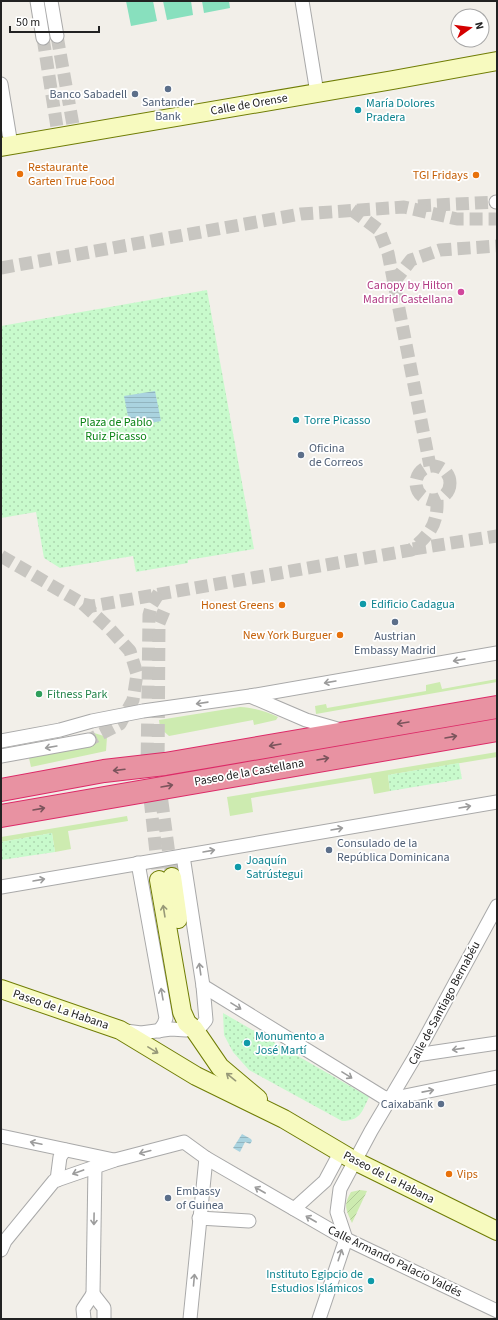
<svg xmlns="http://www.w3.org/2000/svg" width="498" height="1320" viewBox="0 0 498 1320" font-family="'Source Sans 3',sans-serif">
  <defs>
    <pattern id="park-dots" width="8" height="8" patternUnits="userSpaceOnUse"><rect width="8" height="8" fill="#c8facc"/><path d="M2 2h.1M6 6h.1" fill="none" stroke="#acd6af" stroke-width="1.8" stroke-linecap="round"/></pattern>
    <pattern id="garden-furrows" width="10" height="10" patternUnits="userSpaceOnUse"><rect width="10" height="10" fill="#cdebb0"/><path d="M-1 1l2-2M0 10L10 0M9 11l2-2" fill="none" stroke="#b0c997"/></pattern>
    <pattern id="water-rules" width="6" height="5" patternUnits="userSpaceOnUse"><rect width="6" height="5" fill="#aad3df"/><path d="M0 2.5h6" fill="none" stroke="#92b5bf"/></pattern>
  </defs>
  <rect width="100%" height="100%" fill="#f2efe9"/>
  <g fill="#cdebb0">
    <path d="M497,679V682L316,714L315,706L326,704L327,708L426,691V685L440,682L442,689Z"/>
    <path d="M240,707C254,708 265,711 278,717L276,720L254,725L253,720L169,736L160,728L159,720Z"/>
    <path d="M91,732L107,737L106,751L31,767L29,758L93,745Z"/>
    <path d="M497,752V757L388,775L390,791L374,794L371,778L251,798L253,812L230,816L227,797Z"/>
    <path d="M127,816L128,821L68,831L71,849L55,852L52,833L1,842V837Z"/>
  </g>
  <g fill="url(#park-dots)">
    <path d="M207,290L254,549L188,560V563L136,572L133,556L60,568L44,558L36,512L1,518V326Z"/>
    <path d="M459,763L462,779L390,791L388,775Z"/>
    <path d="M52,833L55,852L1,860V842Z"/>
    <path d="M223,1013L369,1097C362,1112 360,1121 342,1121L249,1070L233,1052L224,1035Z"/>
  </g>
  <path fill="url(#garden-furrows)" d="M360,1190L367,1191L352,1223C346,1209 343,1206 351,1192Z"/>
  <g fill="#88e0be">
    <path d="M126,1H153L157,21L131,26Z"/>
    <path d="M163,1H191L193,15L167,20Z"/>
    <path d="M202,1H229L230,8L204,13Z"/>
  </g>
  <g fill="url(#water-rules)">
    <path d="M155,391L161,421L130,427L124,396Z"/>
    <path d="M242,1134L251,1139L252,1141L250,1144L245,1142L240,1152L233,1148Z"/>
  </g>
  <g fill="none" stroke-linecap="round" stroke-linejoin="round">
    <g stroke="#c8c6c1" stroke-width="13" stroke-dasharray="13 6" stroke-linecap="butt">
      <path d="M57,36L75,136"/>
      <path d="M43,38L59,140"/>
      <path d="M418,206L496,202"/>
      <path d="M352,210L379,230L388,253L430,466"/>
      <path d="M1,268L301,214L404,207L457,219H497"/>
      <path d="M394,282L411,260L440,250L497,246"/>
      <circle cx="433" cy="483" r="17"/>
      <path d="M413,549L497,536"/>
      <path d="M1,556L83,604L92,606L411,550C429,535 438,525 437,500"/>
      <path d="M159,593L152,604L149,615L147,771L159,880"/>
      <path d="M83,604L108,627L130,651L137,674L133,700L120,724L89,740"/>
      <path d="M164,611L159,623L158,772L172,877"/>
    </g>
    <g stroke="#a9a9a9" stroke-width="15">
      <g id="street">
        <path d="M37,1L43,38"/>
        <path d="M51,1L57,36"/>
        <path d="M302,1L317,93"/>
        <path d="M1,84L11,145"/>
        <path d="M496,202H497"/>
        <path d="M250,696L306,720L341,730"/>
        <path d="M1,741L60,730L92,721L143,711L250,696L497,653"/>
        <path d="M1,756L89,740"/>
        <path d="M138,863L166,1018L164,1024L159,1031"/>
        <path d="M1,887L497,802"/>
        <path d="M203,986L383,1097L390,1099L497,1077"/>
        <path d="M126,1031L141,1033L171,1029L186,1030L201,1026L206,1020L203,986L183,856"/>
        <path d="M416,1055L497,1043"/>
        <path d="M1,1136L114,1160"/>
        <path d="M57,1180L60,1157L65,1150"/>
        <path d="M294,1209L325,1181L340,1153"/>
        <path d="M199,1218L249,1221"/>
        <path d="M1,1250L5,1241L54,1181L115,1160L184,1142L206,1158L346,1239L497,1311"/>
        <path d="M93,1294L95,1166"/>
        <path d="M93,1294L104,1308V1319"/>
        <path d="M84,1319L83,1309L93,1294"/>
        <path d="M190,1319L206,1158"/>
        <path d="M319,1319L346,1239L337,1212L340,1189L371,1131L416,1055L497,906"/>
      </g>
    </g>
    <g stroke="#707d05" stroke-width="20">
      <g id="secondary">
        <path d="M1,147L393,80L497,61"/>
        <path d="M172,877L178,919"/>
        <path d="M159,880L182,1012L187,1023L194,1029L220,1067L258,1099"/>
        <path d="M1,989L120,1030L196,1076L284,1119L355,1161L497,1231"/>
      </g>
    </g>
    <g stroke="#dc2a67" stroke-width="24">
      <g id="highway">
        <path d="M1,790L104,771L165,764L497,707"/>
        <path d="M1,816L497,730"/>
      </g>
    </g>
    <use href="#street" stroke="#fff" stroke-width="13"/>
    <use href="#secondary" stroke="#f7fabf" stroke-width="18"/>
    <use href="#highway" stroke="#e892a2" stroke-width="22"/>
  </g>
  <defs><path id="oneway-shaft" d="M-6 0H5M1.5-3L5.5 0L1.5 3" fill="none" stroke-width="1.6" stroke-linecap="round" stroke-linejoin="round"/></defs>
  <g stroke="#9c9c9c">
    <use href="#oneway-shaft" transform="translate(459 660) rotate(170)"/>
    <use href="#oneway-shaft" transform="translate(330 682) rotate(170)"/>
    <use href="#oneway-shaft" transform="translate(202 703) rotate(172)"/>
    <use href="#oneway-shaft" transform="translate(51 747) rotate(170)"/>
    <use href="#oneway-shaft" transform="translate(465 807) rotate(-10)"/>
    <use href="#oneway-shaft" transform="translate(337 829) rotate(-10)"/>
    <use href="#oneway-shaft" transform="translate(209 851) rotate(-10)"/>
    <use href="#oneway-shaft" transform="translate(39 880) rotate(-10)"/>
    <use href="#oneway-shaft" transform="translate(200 969) rotate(-98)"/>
    <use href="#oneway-shaft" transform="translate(162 994) rotate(-100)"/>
    <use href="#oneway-shaft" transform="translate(236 1006) rotate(32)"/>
    <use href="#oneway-shaft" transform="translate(458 1049) rotate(172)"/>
    <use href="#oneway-shaft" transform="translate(347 1075) rotate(32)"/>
    <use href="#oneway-shaft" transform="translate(428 1091) rotate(-11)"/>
    <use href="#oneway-shaft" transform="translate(36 1143) rotate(-168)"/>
    <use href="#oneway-shaft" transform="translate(145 1152) rotate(165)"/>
    <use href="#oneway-shaft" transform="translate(78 1172) rotate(160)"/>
    <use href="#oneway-shaft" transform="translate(260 1190) rotate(-150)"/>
    <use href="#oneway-shaft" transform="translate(94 1219) rotate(91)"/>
    <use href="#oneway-shaft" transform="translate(311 1219) rotate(-150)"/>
    <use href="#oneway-shaft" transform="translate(340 1255) rotate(-72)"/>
    <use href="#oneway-shaft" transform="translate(194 1280) rotate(-85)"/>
  </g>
  <g stroke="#7b545c">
    <use href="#oneway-shaft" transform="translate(403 723) rotate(171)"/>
    <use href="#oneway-shaft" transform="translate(451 737) rotate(-10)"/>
    <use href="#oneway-shaft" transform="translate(275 745) rotate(170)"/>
    <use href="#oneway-shaft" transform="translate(323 759) rotate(-10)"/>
    <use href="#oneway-shaft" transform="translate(119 770) rotate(173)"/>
    <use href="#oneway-shaft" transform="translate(167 786) rotate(-10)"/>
    <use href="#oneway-shaft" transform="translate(39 809) rotate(-10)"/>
  </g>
  <g stroke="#979978">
    <use href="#oneway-shaft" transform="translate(164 911) rotate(-99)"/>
    <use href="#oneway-shaft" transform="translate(153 1050) rotate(31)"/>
    <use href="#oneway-shaft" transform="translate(231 1077) rotate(-141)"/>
  </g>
  <g fill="#5c6f8a" stroke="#fff" stroke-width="1.5">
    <circle cx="168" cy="89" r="4"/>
    <circle cx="135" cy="94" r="4"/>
    <circle cx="301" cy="455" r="4"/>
    <circle cx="395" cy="622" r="4"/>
    <circle cx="329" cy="850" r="4"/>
    <circle cx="441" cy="1104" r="4"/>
    <circle cx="168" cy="1198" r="4"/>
  </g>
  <g fill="#0f9aa8" stroke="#fff" stroke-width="1.5">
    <circle cx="358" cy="110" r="4"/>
    <circle cx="296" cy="420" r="4"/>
    <circle cx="363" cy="604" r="4"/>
    <circle cx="238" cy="867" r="4"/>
    <circle cx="247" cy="1043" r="4"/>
    <circle cx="371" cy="1281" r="4"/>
  </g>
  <g fill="#e8710a" stroke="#fff" stroke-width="1.5">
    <circle cx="20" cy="174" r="4"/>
    <circle cx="476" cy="175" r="4"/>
    <circle cx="282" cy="605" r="4"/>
    <circle cx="340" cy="635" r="4"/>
    <circle cx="449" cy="1174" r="4"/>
  </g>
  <circle fill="#d1479c" stroke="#fff" stroke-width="1.5" cx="461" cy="292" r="4"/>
  <circle fill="#2e9e5b" stroke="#fff" stroke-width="1.5" cx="39" cy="694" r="4"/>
  <g text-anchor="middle" stroke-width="3.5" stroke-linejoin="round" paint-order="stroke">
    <g font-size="12" fill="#4e5e75" stroke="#fff" text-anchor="start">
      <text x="127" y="98" text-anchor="end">Banco Sabadell</text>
      <text x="168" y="106" text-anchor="middle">Santander<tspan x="168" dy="14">Bank</tspan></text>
      <text x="309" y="452">Oficina<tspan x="309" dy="14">de Correos</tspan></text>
      <text x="395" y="640" text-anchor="middle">Austrian<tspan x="395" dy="14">Embassy Madrid</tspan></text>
      <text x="337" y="847">Consulado de la<tspan x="337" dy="14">República Dominicana</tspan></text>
      <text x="433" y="1108" text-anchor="end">Caixabank</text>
      <text x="176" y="1195">Embassy<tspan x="176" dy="14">of Guinea</tspan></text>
    </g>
    <g font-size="12" fill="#0d838f" stroke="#fff" text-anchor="start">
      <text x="366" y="107">María Dolores<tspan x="366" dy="14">Pradera</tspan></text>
      <text x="304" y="424">Torre Picasso</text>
      <text x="371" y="608">Edificio Cadagua</text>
      <text x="246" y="864">Joaquín<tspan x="246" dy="14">Satrústegui</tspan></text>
      <text x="255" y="1040">Monumento a<tspan x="255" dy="14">José Martí</tspan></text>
      <text x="363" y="1278" text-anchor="end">Instituto Egipcio de<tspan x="363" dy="14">Estudios Islámicos</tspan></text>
    </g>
    <g font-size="12" fill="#222" stroke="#fff">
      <text transform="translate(249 104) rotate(-10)" y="4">Calle de Orense</text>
      <text transform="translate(249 772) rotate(-10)" y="4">Paseo de la Castellana</text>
      <text transform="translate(444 1003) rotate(-62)" y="4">Calle de Santiago Bernabéu</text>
      <text transform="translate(61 1009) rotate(19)" y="4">Paseo de La Habana</text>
      <text transform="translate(389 1177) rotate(27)" y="4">Paseo de La Habana</text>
      <text transform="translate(395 1261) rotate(26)" y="4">Calle Armando Palacio Valdés</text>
    </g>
    <g font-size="12" fill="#c56008" stroke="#fff" text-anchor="end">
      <text x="28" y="171" text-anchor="start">Restaurante<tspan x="28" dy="14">Garten True Food</tspan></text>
      <text x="468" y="179">TGI Fridays</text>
      <text x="274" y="609">Honest Greens</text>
      <text x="332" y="639">New York Burguer</text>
      <text x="457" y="1178" text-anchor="start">Vips</text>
    </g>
    <g font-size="12" fill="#b23c85" stroke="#fff" text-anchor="end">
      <text x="453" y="289">Canopy by Hilton<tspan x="453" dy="14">Madrid Castellana</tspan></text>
    </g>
    <g font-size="12" fill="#0c8416" stroke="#fff">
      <text x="116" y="426">Plaza de Pablo<tspan x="116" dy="14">Ruiz Picasso</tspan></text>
    </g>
    <g font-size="12" fill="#27864d" stroke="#fff" text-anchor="start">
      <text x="47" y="698">Fitness Park</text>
    </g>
  </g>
  <rect width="498" height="1320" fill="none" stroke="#222222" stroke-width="4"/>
  <g transform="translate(470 28) rotate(76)"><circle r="19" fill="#ffffff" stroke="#a7a7a7"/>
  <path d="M0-3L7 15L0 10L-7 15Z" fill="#d40000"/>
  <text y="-6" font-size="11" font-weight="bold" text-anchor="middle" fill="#222222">N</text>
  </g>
  <path d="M10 26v6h89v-6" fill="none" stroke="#222222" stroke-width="2"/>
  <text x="16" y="26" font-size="12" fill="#222222" stroke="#ffffff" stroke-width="3" paint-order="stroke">50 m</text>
</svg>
